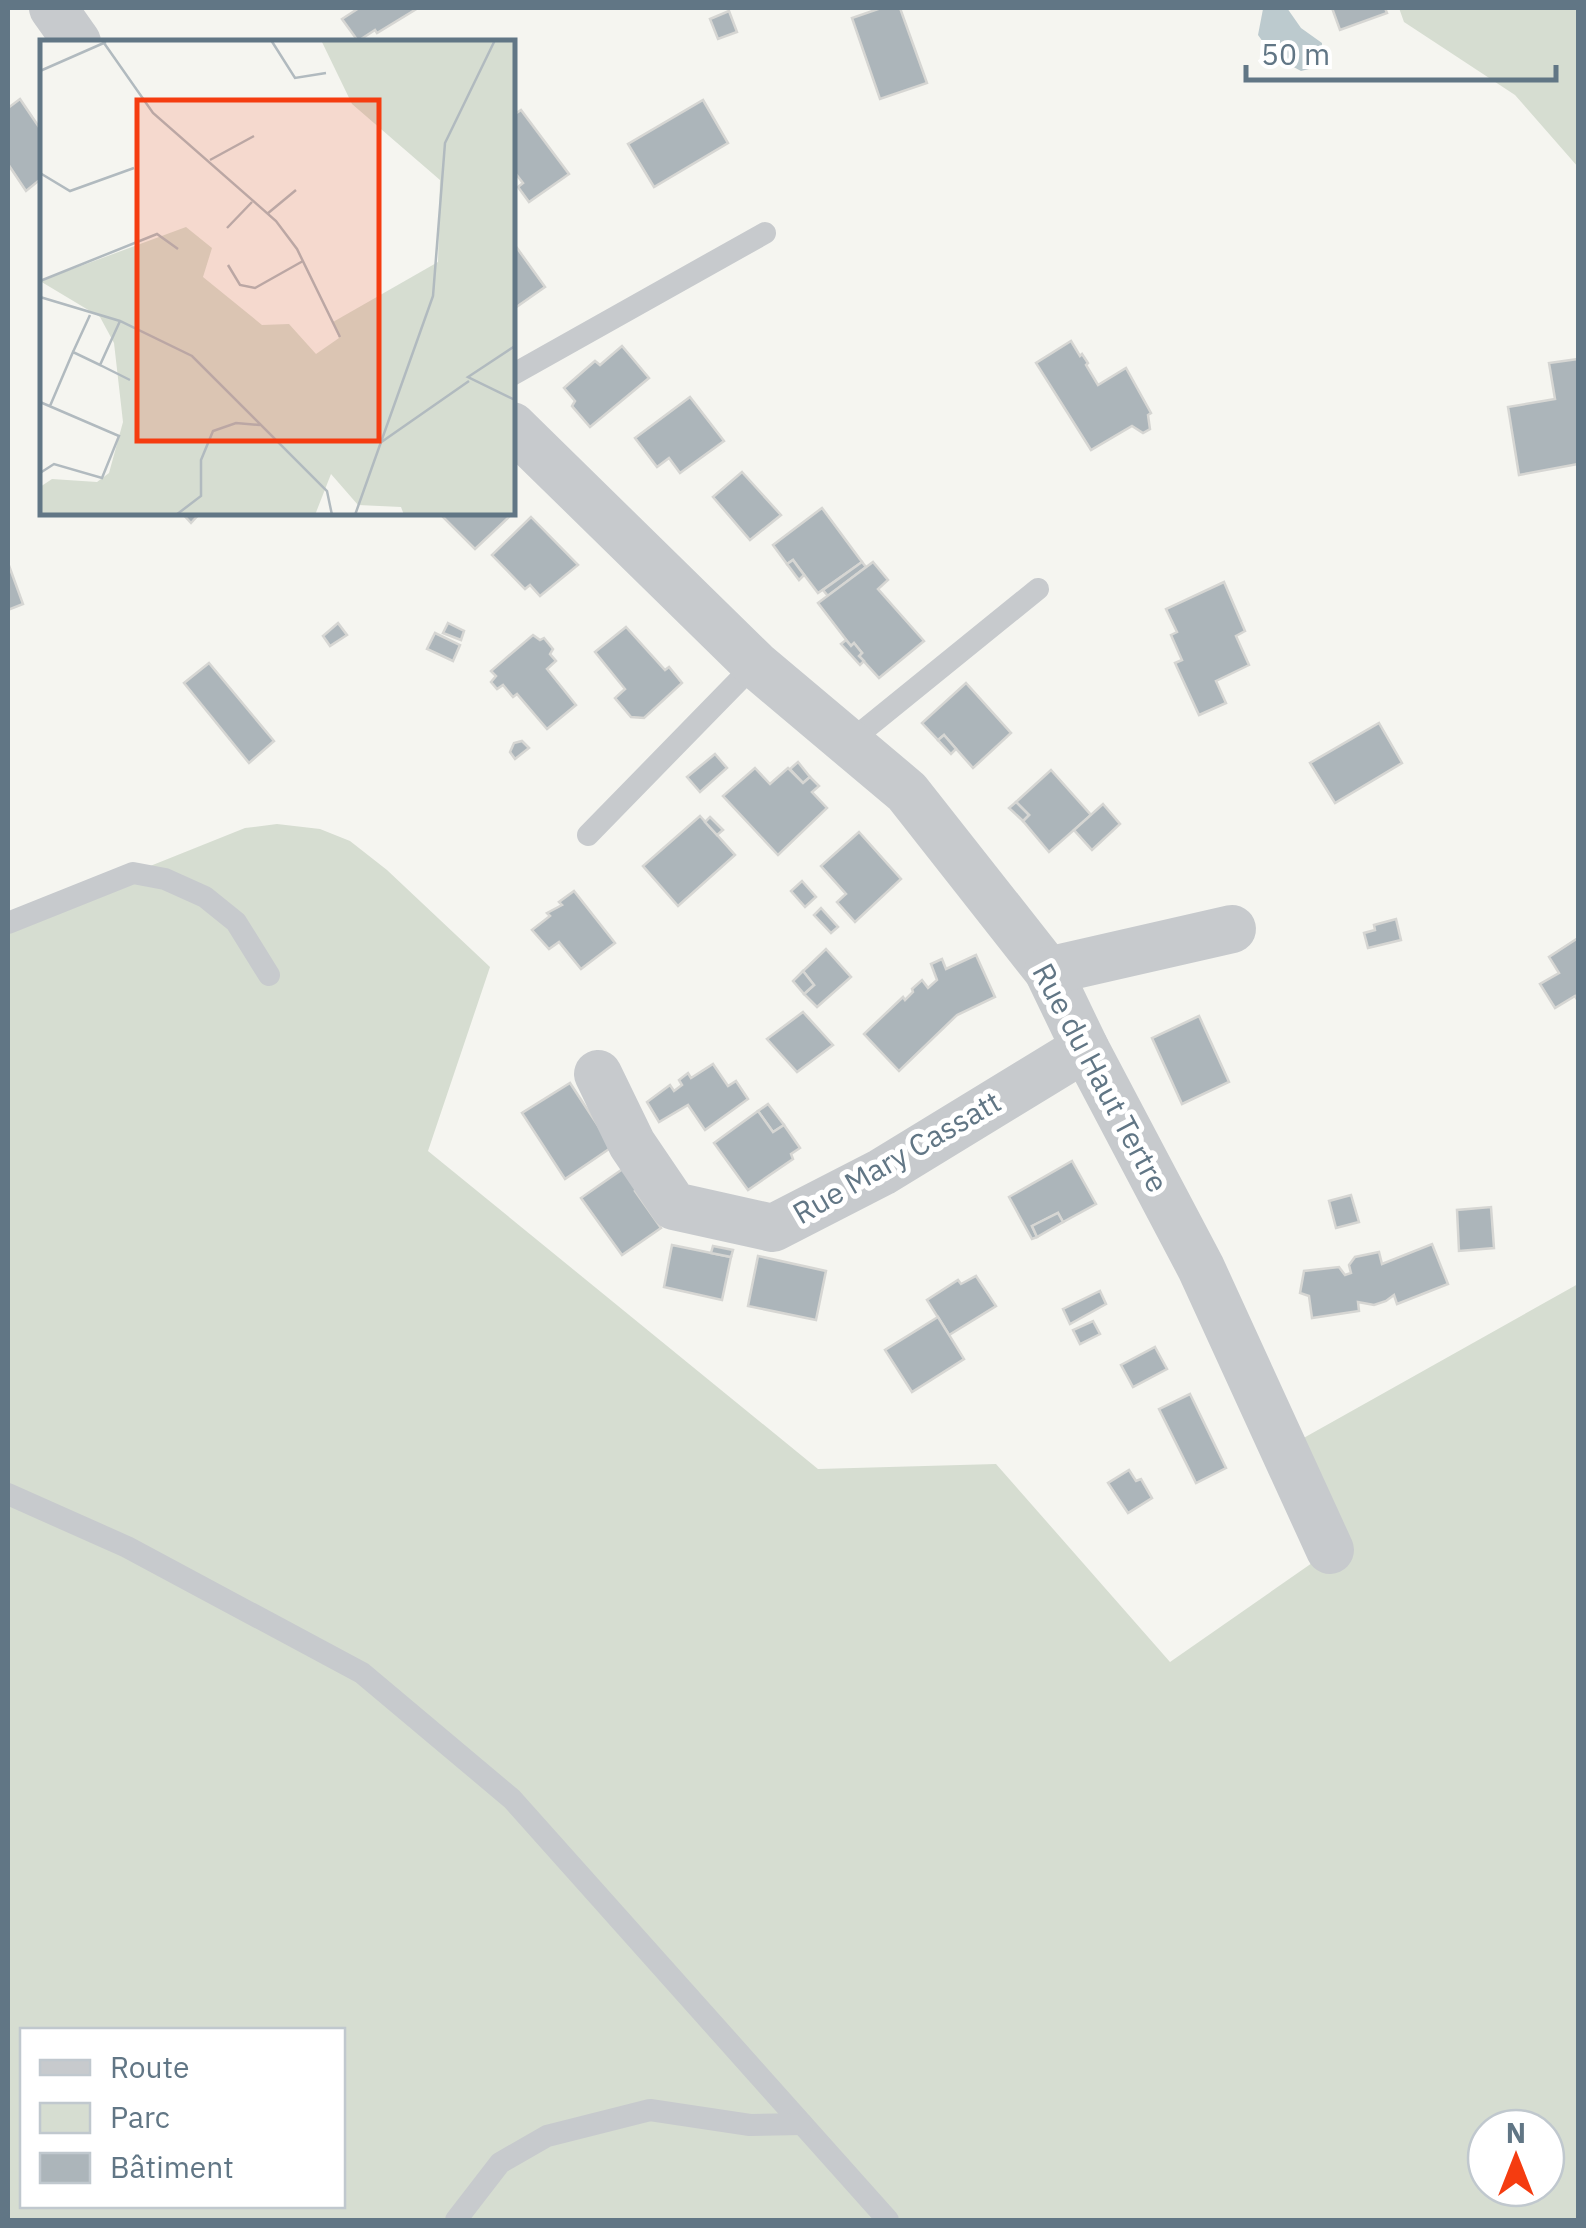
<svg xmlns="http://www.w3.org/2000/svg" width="1586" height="2228" viewBox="0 0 1586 2228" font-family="'IBM Plex Sans',sans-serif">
  <rect width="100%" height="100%" fill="#f5f5f0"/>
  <g fill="#d6ddd1" fill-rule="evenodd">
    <path d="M1399,8H1578V167L1515,95L1404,22Z"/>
    <path d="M277,824L320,829L350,841L387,870L490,967L428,1151L818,1469L996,1464L1170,1662L1325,1554L1284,1449L1578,1284V2220H8V923L245,828ZM22,2030H342V2206H22ZM1486,2128H1546V2188H1486Z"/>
  </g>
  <path fill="#bccace" d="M1287,8L1301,28L1322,43L1321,66L1301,71L1273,56L1258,35L1263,9Z"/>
  <g fill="#acb5ba" stroke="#d6d6d3" stroke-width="2.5">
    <path d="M359,8H418L377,33L375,30L358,41L342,19Z"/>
    <path d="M881,8H900L927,83L880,99L852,18Z"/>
    <path d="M1332,8H1385L1387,13L1340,30Z"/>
    <path d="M729,11L737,32L718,39L710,19Z"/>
    <path d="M20,99L41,130L42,129V178L26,191L8,164V108Z"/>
    <path d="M703,100L728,143L654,187L628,144Z"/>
    <path d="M521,110L569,174L529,202L518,187L523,183L512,169V116Z"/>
    <path d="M517,248L545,287L512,310V251Z"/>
    <path d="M1071,341L1080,356L1082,354L1088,363L1086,365L1098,385L1126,368L1151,413L1148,415L1150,429L1143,433L1132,426L1091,450L1036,363Z"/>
    <path d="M622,346L649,378L590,427L572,406L575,401L564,388L595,361L600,365Z"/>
    <path d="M1578,359V464L1519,475L1508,407L1555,399L1549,363Z"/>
    <path d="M690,397L724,441L680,473L669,458L657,467L635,438Z"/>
    <path d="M742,472L781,515L750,540L713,497Z"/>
    <path d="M822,508L862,562L818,593L793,560L787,564L773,545Z"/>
    <path d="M181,512H201L191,523Z"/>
    <path d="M444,512H508L511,515L475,549L441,515Z"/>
    <path d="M531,517L578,565L540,596L530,585L525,589L492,555Z"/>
    <path d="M793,560L804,575L799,580L787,564Z"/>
    <path d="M862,562L866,567L828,596L823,590Z"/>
    <path d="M873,562L888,580L878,589L924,641L879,678L859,656L862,653L854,643L851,646L818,603Z"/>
    <path d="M8,563L23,604L8,610Z"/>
    <path d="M1224,582L1245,631L1236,636L1249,665L1216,681L1226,703L1199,715L1175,663L1182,660L1171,635L1177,632L1166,609Z"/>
    <path d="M338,623L347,635L330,646L323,636Z"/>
    <path d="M448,623L464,631L461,640L443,633Z"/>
    <path d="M626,627L665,670L669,667L682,683L644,718L631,717L615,698L625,689L595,652Z"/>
    <path d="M435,633L460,645L453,661L427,649Z"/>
    <path d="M533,635L540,640L544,638L553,649L550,654L556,661L547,669L576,705L547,729L517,694L513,697L503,685L497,689L491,682L496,676L491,671Z"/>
    <path d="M846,640L851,646L854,643L862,653L859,656L864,661L860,665L841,644Z"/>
    <path d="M209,663L274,741L249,763L184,683Z"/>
    <path d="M966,683L1011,733L973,768L944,735L938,740L922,723Z"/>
    <path d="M1379,723L1402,763L1335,803L1310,763Z"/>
    <path d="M944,735L956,749L951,754L938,740Z"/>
    <path d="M522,741L529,748L515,759L510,752L514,743Z"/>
    <path d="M715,754L727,768L700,792L687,777Z"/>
    <path d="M798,762L810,777L803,783L790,769Z"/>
    <path d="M755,768L770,784L788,768L803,783L810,777L819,786L812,792L827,808L778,855L723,796Z"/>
    <path d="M1051,770L1091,815L1049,852L1023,821L1029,815L1016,802Z"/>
    <path d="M1016,802L1029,815L1023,821L1009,808Z"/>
    <path d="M1103,804L1120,824L1092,850L1074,830Z"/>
    <path d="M700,816L735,855L678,906L643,866Z"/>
    <path d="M710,817L723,830L717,835L705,822Z"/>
    <path d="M859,832L901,879L855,922L837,902L846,894L821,866Z"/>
    <path d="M802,881L816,897L805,907L791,891Z"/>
    <path d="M574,891L615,943L581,969L559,942L549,949L532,930L550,916L547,913L562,905L559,902Z"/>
    <path d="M821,908L838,927L831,933L814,915Z"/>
    <path d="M1396,919L1401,940L1368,948L1364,933L1375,930L1374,925Z"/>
    <path d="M1578,938V1001L1575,996L1555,1008L1540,984L1559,973L1549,957Z"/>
    <path d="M826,949L851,977L817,1007L804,994L814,985L803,971Z"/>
    <path d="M976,955L995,997L957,1015L899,1071L864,1034L903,997L905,1000L913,992L912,989L922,980L928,988L937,980L931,964L942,959L946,969Z"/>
    <path d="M803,971L814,985L804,994L793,981Z"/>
    <path d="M803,1012L833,1045L797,1072L767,1039Z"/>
    <path d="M1199,1016L1229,1082L1182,1104L1152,1038Z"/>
    <path d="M713,1064L728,1086L736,1081L748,1099L705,1130L688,1105L659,1122L647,1102L670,1085L674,1091L682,1085L679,1080L688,1073L691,1078Z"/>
    <path d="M570,1083L612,1147L565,1179L522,1113Z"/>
    <path d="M768,1104L784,1125L773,1132L758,1111Z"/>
    <path d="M758,1111L773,1132L784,1125L800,1148L791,1154L793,1159L748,1190L714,1143Z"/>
    <path d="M1072,1161L1096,1204L1063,1222L1058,1213L1032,1226L1037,1237L1032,1239L1009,1197Z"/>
    <path d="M627,1166L641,1187L635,1191L661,1228L622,1255L581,1198Z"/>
    <path d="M1351,1195L1359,1222L1336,1228L1329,1201Z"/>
    <path d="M1491,1207L1494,1248L1459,1251L1457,1210Z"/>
    <path d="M1058,1213L1063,1222L1037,1237L1032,1226Z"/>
    <path d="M1432,1244L1448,1284L1397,1304L1394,1295L1386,1301L1374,1305L1358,1302L1359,1311L1312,1318L1309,1296L1300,1293L1304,1271L1339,1267L1345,1275L1351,1273L1349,1265L1355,1257L1379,1252L1382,1264Z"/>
    <path d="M672,1245L731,1257L722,1300L664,1287Z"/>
    <path d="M713,1246L733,1250L731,1257L711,1253Z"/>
    <path d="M758,1256L826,1271L816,1320L748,1306Z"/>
    <path d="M976,1276L996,1306L949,1335L927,1300L958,1280L961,1284Z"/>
    <path d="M1100,1291L1106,1304L1070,1324L1063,1309Z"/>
    <path d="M938,1317L964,1359L912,1392L885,1350Z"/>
    <path d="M1093,1321L1100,1334L1080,1344L1073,1330Z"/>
    <path d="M1155,1347L1167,1369L1133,1387L1121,1365Z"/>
    <path d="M1190,1394L1226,1468L1196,1483L1159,1409Z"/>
    <path d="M1129,1470L1136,1481L1141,1479L1152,1498L1128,1513L1108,1483Z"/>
  </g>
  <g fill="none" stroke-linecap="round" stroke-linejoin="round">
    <g stroke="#c7cacd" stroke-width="22">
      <path d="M512,375L765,233"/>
      <path d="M848,743L1038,589"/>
      <path d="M588,835L755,664"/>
      <path d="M8,923L133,873L165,879L205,897L236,922L269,975"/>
      <path d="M8,1494L127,1547L362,1673L512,1799L888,2220"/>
      <path d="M456,2220L500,2163L547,2136L650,2110L750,2125L802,2124"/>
    </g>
    <g stroke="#c7cacd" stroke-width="48">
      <path d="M53,8L77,42"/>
      <path d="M512,426L755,664L907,792L1048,971L1085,1048L1201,1268L1330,1550"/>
      <path d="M1048,971L1232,929"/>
      <path d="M598,1074L632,1144L674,1206L773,1228L882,1172L1085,1048"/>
    </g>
  </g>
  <g text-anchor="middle" stroke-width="10" stroke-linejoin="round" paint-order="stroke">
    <g font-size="30" fill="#617685" stroke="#fff">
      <text transform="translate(1100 1078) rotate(62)" y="10">Rue du Haut Tertre</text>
      <text transform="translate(897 1158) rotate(-30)" y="10">Rue Mary Cassatt</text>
    </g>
  </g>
  <g transform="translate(40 40)">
    <rect width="475" height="475" fill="#f5f5f0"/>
    <path d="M281,0H475V475H364L361,467L318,465L291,434L275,475H0V447L12,439L57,442L69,433L83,382L74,303L60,277L0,241L146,187L172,208L163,237L222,285L249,284L276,314L299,298L293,282L398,222L400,140L312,64Z" fill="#d6ddd1"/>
    <path fill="none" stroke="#b1babf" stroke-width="2.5" d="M231,0L255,38L286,33M64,3L113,73L236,181L257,209L300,297M0,31L66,2M170,120L214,96M0,133L30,151L94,128M227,174L256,150M187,188L212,162M188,225L200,245L215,248L263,221M0,241L117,194L138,209M0,257L80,281L152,316L287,451L292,475M475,306L428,337L475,360M33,312L50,275M60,325L90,340M0,362L79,396L62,438L14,424L0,433M10,366L33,312L60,325L80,281M340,403L429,341M136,475L161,456V420L173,391L196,383L220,385M315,475L393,256L405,103L455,0"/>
    <path fill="#f53c10" fill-opacity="0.15" stroke="#f53c10" stroke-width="5" d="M97,60H339V401H97Z"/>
    <rect width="475" height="475" fill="none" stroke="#617685" stroke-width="5"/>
  </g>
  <rect width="1586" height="2228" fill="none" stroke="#617685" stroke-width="20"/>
  <rect x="20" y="2028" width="325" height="180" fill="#ffffff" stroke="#c0c8ce" stroke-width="2.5"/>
  <rect x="40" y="2060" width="50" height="15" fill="#c7cacd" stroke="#c0c8ce" stroke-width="2.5"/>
  <text x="110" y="2078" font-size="30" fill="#617685">Route</text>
  <rect x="40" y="2103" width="50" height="30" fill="#d6ddd1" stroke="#c0c8ce" stroke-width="2.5"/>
  <text x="110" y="2128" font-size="30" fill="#617685">Parc</text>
  <rect x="40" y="2153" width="50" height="30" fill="#acb5ba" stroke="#c0c8ce" stroke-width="2.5"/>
  <text x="110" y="2178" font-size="30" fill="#617685">Bâtiment</text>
  <g transform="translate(1516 2158)"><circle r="48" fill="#ffffff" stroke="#c0c8ce" stroke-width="2.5"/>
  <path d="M0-8L18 38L0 25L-18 38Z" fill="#f53c10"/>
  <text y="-15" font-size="28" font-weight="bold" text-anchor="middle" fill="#617685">N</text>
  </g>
  <path d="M1246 65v15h310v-15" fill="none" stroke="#617685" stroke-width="5"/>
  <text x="1261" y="65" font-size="30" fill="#617685" stroke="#ffffff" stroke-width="8" paint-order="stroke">50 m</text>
</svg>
